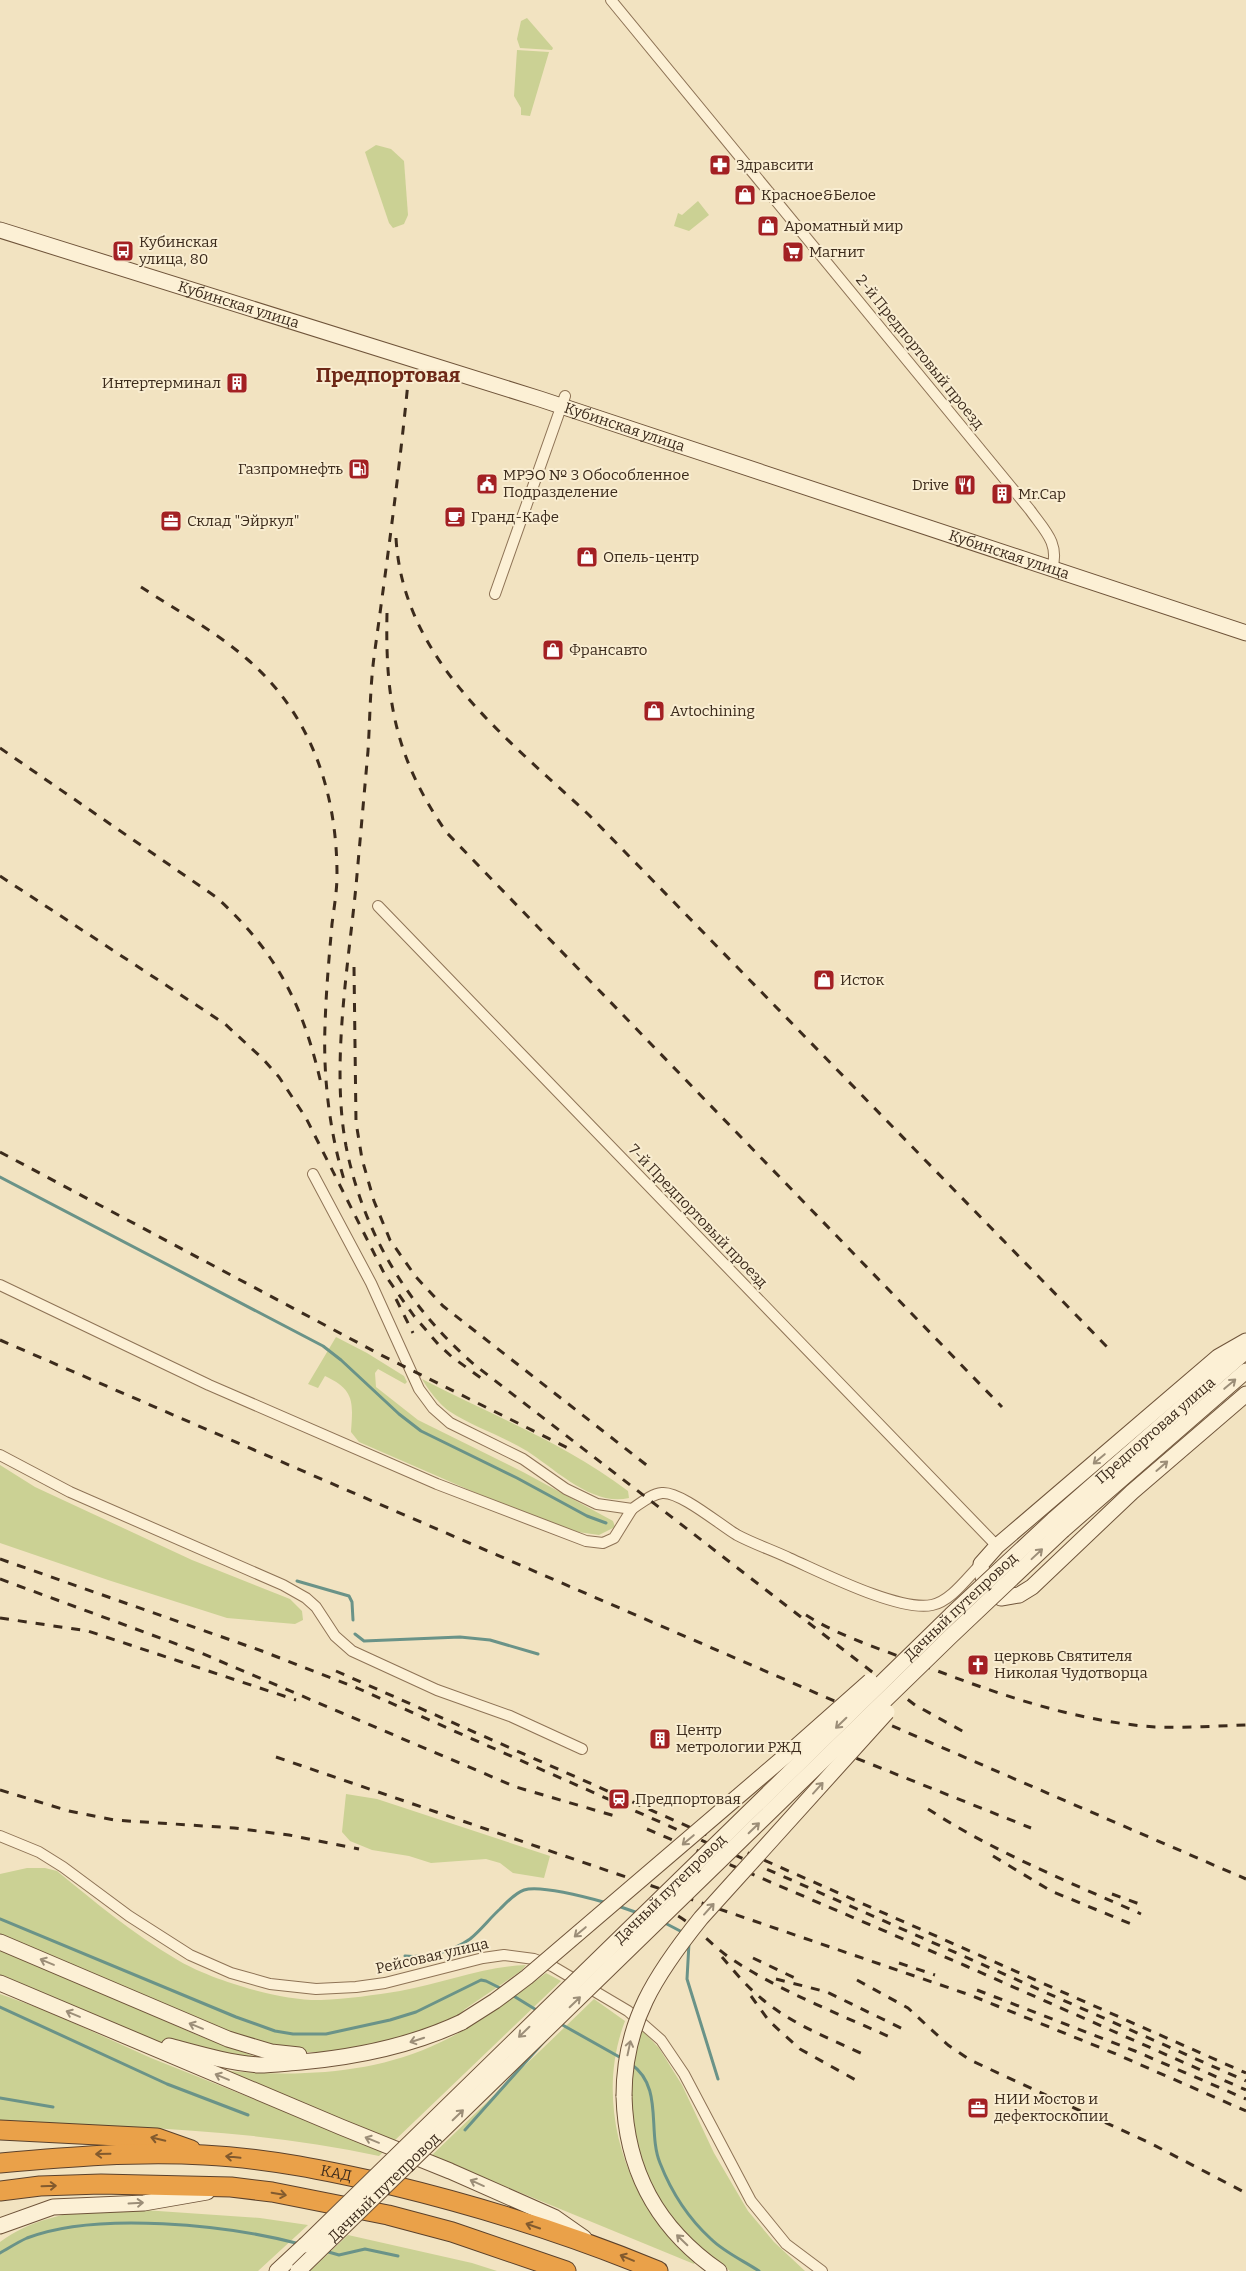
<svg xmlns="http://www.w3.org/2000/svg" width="1246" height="2271" viewBox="0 0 1246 2271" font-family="Bitter,serif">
  <rect width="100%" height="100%" fill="#f2e3c1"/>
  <g fill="#cbd194">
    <path d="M527,18L553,48L552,50L520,48L517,39L521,21Z"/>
    <path d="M517,50L549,52L530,116L521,115V108L514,96Z"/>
    <path d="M376,145L391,149L404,161L408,215L404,224L393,228L389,223L365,152Z"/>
    <path d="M698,201L709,215L689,231L674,226L678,213L682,215Z"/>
    <path d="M336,1337L367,1353L404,1376L407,1382L405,1384L378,1369L375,1373L376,1387L418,1420L523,1472L613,1521L615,1527L599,1535L578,1532L515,1510L359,1442L351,1432C353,1402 355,1390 325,1376L318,1388L308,1384Z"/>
    <path d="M422,1379C491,1415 565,1443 628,1491L629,1498C593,1507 555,1469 527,1451C503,1436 473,1427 449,1411C440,1405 427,1388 422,1379Z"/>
    <path d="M0,1465L35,1487L192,1560L290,1599L302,1611L303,1620L295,1624L227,1618L108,1580L0,1543Z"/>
    <path d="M346,1794L377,1799L550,1856L544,1878L513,1873L500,1863L486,1859L431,1863L409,1856L372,1850L350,1841L342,1832Z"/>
    <path d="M27,1868H45L57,1871C95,1902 133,1934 176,1959C210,1980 281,2001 321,2000C347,1999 375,1995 400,1991C444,1983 481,1967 526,1965L521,1971L465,2009L458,2016L392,2042L329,2052H293L267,2047L0,1935V1874Z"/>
    <path d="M0,1948L197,2035L259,2058C240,2056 218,2056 199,2052C129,2037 65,2005 0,1977Z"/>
    <path d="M546,1973L561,1981L392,2143L229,2074V2071C301,2077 375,2074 441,2042C479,2024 513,1998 546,1973Z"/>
    <path d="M0,1994L47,2011L151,2058L384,2151L379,2156C254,2129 128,2126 0,2123Z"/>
    <path d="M594,1999L625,2021C593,2104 626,2207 696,2260L694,2264L431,2156Z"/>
    <path d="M640,2028L659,2048L682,2085L714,2153L748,2211L774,2242L805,2271H730L686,2238L656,2200L631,2138L629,2073Z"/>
    <path d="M100,2207L260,2218L308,2225L258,2271H0V2242C31,2219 63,2215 100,2207Z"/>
    <path d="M348,2235L472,2263L497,2271H310Z"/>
  </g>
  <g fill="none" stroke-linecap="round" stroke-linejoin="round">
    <g stroke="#6a9388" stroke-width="3">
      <path d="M0,1177L323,1346L341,1360L399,1414L421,1431L517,1478L587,1516L606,1523"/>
      <path d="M297,1581L349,1596L352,1602L353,1620"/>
      <path d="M355,1634L364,1641L460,1637L490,1640L538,1654"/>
      <path d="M618,1906L638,1913"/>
      <path d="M0,1919L236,2017L275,2031L293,2034H326L390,2020L416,2012L481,1980L486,1981L502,1989"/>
      <path d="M663,1922L684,1933"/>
      <path d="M689,1943L687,1979L718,2079"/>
      <path d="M405,1956C426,1958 452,1952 470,1939C481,1930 490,1918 500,1909C507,1902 515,1893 524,1890C541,1885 589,1898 607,1903"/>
      <path d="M512,1995L538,2011"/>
      <path d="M0,2007L167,2084L248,2115"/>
      <path d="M559,2023L623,2059"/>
      <path d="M631,2064C664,2087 647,2131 660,2163C671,2191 689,2219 711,2239C724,2252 744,2261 759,2271"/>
      <path d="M0,2098L53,2107"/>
      <path d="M465,2130L548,2037"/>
      <path d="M325,2251L339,2255L365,2249L398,2256"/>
      <path d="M0,2253C9,2248 18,2242 27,2238C97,2211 228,2225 300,2244"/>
    </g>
    <g stroke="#8e7356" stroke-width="12">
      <g id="minor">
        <path d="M611,0L1030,510C1044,530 1060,543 1052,569"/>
        <path d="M495,594L565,396"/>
        <path d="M378,906L997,1546"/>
        <path d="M313,1174L371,1283L419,1389L433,1408L450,1423L523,1459L566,1489L597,1504L632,1509C641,1503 651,1494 662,1493C680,1491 720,1525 737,1535C754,1544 772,1550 789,1558C821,1572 899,1612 932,1605C951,1601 967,1578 981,1564"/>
        <path d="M0,1285L209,1385L437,1484L586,1541L603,1543L614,1538L632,1509"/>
        <path d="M0,1455L70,1492L283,1585L306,1598L316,1607L335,1636L352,1651L437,1690L510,1716L582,1749"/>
        <path d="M0,1836L39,1852L63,1867L129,1916L190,1955L231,1973L270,1984L316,1989L356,1987L385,1983L483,1958L504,1955L534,1959L552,1966L628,2011L661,2040L684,2074L751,2201L786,2244L822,2271"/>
      </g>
    </g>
    <g stroke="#6f543a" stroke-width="17">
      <g id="secondary">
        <path id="s1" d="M0,230L540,399L1246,633"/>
        <path d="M1246,1341L1218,1357L997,1546L981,1564C982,1582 987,1587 1001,1598L1019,1595L1032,1587L1132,1492L1246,1394"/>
        <path id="s2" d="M1053,1520L1246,1351"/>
        <path d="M1063,1530L1246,1371"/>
        <path d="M0,1942L228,2039L271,2052L299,2055"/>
        <path d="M0,1983L341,2127L450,2171L554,2217L584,2238"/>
        <path d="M169,2046C199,2054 229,2063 259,2065C272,2065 287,2063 301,2062C357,2057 411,2046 462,2022"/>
        <path d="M624,2096C626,2171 657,2228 719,2271"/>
        <path d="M0,2226L53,2207L144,2203L207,2192"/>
        <path d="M277,2271L305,2245"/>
      </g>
    </g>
    <g stroke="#5b412b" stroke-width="21">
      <g id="motorway">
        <path d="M0,2130L157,2138L191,2150"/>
        <path id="s3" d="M0,2163C68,2157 136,2151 204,2155C268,2158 329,2171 391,2185C482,2207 571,2235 658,2271"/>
        <path d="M0,2191L40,2186L101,2184L231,2187L272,2192L388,2215L452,2232L566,2271"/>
      </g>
    </g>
    <use href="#minor" stroke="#fcf0d5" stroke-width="10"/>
    <use href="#secondary" stroke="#fcf0d5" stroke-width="15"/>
    <use href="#motorway" stroke="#eaa149" stroke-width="19"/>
    <g stroke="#3c2b1c" stroke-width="3" stroke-dasharray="9 9" stroke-linecap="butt">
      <path d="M409,372C400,467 387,562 374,657C370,688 370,720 368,751C364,796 360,841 356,886C348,968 331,1065 346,1146C363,1233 409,1309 476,1366L915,1705L964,1732"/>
      <path d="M396,538C403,661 507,738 589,815L1112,1352"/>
      <path d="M141,587C176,610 215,631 247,659C311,714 337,792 337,875C337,891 334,908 332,924C329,958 326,992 325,1026C323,1079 330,1136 346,1186"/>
      <path d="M387,613C385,701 396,760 447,833L1002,1407"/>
      <path d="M0,748L216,897C278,953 304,1007 322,1088"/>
      <path d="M0,876L225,1024L263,1059L279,1077L306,1118L385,1275L414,1316L438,1344L452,1357L481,1378"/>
      <path d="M354,967L356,1122L362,1159L374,1201L390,1240L416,1277L443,1306L649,1467"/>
      <path d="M0,1152L381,1355L574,1451"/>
      <path d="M396,1299L413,1333"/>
      <path d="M0,1340L1246,1879"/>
      <path d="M0,1559L262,1651L357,1688L1246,2081"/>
      <path d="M0,1579L201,1653L516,1787L615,1816"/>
      <path d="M806,1615C839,1636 878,1648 914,1662C992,1692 1071,1721 1155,1727C1185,1728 1216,1726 1246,1725"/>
      <path d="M0,1618L88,1631L296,1700"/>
      <path d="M336,1671L1246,2073"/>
      <path d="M823,1745L1031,1828"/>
      <path d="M276,1757L970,1995L1116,2054L1246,2111"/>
      <path d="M0,1790L69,1811L114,1820L234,1828L289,1835L359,1849"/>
      <path d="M928,1809C994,1852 1069,1882 1141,1914"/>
      <path d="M647,1829L966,1966L1246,2090"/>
      <path d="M993,1856L1051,1891L1136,1926"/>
      <path d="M1112,1894L1145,1906"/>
      <path d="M662,1908C693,1920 707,1943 733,1960C782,1992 839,2014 892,2038"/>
      <path d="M722,1957C734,1971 747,1987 762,1999C793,2025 831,2039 867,2056"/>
      <path d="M753,1958L797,1979"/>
      <path d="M899,1963L935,1975"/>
      <path d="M776,1979L827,1992L905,2030"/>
      <path d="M857,1980L908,2008L948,2045L970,2060L1150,2143L1246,2193"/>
      <path d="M977,1990L1135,2051L1246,2099"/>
      <path d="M751,1996L769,2021L800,2049L861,2083"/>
    </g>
    <g stroke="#6f543a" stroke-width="17" stroke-linecap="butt">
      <g id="secondary-bridge">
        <path d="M462,2022L495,2001L527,1977L790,1752L870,1681"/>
        <path d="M624,2096C624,2022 656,1974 701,1918L887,1712"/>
        <path id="s4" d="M305,2245L951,1615L1053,1520"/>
        <path id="s5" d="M298,2271L951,1636L1063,1530"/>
      </g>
    </g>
    <use href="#secondary-bridge" stroke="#fcf0d5" stroke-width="15"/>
  </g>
  <defs><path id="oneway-shaft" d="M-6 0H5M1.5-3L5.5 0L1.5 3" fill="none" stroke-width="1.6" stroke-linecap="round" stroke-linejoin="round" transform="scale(1.25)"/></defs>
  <g stroke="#9c8e78">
    <use href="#oneway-shaft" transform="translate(1230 1384) rotate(-40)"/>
    <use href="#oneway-shaft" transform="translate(1099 1459) rotate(140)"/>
    <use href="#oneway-shaft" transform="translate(1162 1466) rotate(-41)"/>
    <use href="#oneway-shaft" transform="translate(1037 1554) rotate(-43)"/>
    <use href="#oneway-shaft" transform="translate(841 1723) rotate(136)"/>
    <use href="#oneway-shaft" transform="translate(818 1788) rotate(-48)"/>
    <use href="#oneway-shaft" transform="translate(754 1828) rotate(-44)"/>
    <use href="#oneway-shaft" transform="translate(688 1840) rotate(140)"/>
    <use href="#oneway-shaft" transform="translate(709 1909) rotate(-48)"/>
    <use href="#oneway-shaft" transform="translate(580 1932) rotate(140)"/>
    <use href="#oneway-shaft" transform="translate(47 1962) rotate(-157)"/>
    <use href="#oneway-shaft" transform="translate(575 2002) rotate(-44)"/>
    <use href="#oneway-shaft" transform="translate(73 2014) rotate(-157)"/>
    <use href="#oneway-shaft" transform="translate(196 2026) rotate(-158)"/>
    <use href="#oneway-shaft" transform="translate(524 2032) rotate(136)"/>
    <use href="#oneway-shaft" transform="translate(417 2040) rotate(162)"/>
    <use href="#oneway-shaft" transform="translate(629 2048) rotate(-78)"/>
    <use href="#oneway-shaft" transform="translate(222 2077) rotate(-157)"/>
    <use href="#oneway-shaft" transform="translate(458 2115) rotate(-44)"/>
    <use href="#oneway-shaft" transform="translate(372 2140) rotate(-158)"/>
    <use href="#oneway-shaft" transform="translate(477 2183) rotate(-156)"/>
    <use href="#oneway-shaft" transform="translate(136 2203) rotate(-3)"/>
    <use href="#oneway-shaft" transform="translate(682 2240) rotate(-136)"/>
  </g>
  <g stroke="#825a2e">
    <use href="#oneway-shaft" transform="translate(158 2139) rotate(-167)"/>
    <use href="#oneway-shaft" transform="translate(103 2154) rotate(179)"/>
    <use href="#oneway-shaft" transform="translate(233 2157) rotate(-174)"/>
    <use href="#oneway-shaft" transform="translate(49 2186) rotate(-2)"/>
    <use href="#oneway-shaft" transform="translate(279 2194) rotate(10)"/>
    <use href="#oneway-shaft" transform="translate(533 2226) rotate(-161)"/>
    <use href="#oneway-shaft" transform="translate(627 2258) rotate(-157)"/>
  </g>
  <defs>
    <g id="pharmacy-square" transform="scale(1.125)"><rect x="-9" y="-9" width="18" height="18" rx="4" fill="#a32023" stroke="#f9edd1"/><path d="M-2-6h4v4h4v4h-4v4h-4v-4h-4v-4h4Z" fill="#fff"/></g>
    <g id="shop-square" transform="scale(1.125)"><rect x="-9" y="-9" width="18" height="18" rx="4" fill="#a32023" stroke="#f9edd1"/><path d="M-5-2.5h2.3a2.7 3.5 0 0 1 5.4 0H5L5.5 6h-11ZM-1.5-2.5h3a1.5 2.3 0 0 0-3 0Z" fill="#fff"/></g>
    <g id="bus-square" transform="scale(1.125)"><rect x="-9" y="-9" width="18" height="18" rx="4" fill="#a32023" stroke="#f9edd1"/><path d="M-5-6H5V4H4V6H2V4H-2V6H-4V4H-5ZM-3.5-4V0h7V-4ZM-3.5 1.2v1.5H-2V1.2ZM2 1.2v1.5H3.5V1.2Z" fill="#fff"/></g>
    <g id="supermarket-square" transform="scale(1.125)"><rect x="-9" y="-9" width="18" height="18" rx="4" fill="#a32023" stroke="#f9edd1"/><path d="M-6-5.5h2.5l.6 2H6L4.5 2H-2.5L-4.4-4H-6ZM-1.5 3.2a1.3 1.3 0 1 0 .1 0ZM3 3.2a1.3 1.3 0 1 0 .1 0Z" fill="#fff"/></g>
    <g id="building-square" transform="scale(1.125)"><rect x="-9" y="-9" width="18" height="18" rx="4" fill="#a32023" stroke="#f9edd1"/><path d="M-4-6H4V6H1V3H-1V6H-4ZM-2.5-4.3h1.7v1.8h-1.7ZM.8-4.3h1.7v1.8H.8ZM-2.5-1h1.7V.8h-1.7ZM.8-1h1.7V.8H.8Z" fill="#fff"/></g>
    <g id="fuel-square" transform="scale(1.125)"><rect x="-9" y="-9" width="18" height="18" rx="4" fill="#a32023" stroke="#f9edd1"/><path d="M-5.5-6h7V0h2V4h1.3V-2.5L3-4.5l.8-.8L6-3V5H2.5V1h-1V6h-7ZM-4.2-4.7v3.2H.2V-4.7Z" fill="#fff"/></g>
    <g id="civic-square" transform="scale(1.125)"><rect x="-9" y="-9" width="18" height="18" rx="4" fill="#a32023" stroke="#f9edd1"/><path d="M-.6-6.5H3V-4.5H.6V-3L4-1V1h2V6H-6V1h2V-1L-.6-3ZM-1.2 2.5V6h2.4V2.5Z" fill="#fff"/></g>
    <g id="restaurant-square" transform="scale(1.125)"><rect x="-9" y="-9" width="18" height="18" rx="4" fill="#a32023" stroke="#f9edd1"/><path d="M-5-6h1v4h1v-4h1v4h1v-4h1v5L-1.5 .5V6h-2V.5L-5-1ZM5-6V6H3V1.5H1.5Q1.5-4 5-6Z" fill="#fff"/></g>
    <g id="cafe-square" transform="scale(1.125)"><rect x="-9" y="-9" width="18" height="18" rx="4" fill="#a32023" stroke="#f9edd1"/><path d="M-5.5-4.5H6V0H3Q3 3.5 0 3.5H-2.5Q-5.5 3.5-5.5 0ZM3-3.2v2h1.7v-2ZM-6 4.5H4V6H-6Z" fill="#fff"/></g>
    <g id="office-square" transform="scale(1.125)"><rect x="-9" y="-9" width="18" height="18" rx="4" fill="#a32023" stroke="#f9edd1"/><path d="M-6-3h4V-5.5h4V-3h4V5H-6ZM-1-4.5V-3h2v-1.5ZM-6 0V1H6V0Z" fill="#fff"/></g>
    <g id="church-square" transform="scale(1.125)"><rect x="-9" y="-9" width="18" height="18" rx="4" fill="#a32023" stroke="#f9edd1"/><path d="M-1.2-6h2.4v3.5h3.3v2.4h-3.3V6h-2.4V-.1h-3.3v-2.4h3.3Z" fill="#fff"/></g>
    <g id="station-square" transform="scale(1.125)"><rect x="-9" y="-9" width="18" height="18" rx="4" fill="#a32023" stroke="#f9edd1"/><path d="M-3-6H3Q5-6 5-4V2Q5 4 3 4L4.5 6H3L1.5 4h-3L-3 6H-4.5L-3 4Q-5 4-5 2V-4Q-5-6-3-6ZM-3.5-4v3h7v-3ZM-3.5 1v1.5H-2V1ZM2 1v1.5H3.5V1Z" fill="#fff"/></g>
  </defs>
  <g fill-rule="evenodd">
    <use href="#pharmacy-square" x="720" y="165"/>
    <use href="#shop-square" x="745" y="195"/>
    <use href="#shop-square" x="768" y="226"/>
    <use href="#bus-square" x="123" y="251"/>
    <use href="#supermarket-square" x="793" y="252"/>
    <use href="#building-square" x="237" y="383"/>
    <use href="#fuel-square" x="359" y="469"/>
    <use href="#civic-square" x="487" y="484"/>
    <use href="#restaurant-square" x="965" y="485"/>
    <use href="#building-square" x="1002" y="494"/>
    <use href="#cafe-square" x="455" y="517"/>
    <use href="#office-square" x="171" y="521"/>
    <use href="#shop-square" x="587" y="557"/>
    <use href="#shop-square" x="553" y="650"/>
    <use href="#shop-square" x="654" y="711"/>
    <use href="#shop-square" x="824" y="980"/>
    <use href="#church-square" x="978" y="1665"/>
    <use href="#building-square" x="660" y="1739"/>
    <use href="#station-square" x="619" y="1799"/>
    <use href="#office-square" x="978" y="2108"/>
  </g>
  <g text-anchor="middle" stroke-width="4" stroke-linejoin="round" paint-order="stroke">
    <g font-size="15" fill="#3c2b1c" stroke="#f9edd1" text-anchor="start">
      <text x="736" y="170">Здравсити</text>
      <text x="761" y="200">Красное&amp;Белое</text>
      <text x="784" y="231">Ароматный мир</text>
      <text x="139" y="247">Кубинская<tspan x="139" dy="17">улица, 80</tspan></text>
      <text x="809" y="257">Магнит</text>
      <text x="221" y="388" text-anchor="end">Интертерминал</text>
      <text x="343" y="474" text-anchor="end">Газпромнефть</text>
      <text x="503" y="480">МРЭО № 3 Обособленное<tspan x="503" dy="17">Подразделение</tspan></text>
      <text x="949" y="490" text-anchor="end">Drive</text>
      <text x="1018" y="499">Mr.Cap</text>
      <text x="471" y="522">Гранд-Кафе</text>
      <text x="187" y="526">Склад "Эйркул"</text>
      <text x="603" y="562">Опель-центр</text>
      <text x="569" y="655">Франсавто</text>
      <text x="670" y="716">Avtochining</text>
      <text x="840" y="985">Исток</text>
      <text x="994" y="1661">церковь Святителя<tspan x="994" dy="17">Николая Чудотворца</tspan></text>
      <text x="676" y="1735">Центр<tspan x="676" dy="17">метрологии РЖД</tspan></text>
      <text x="635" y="1804">Предпортовая</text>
      <text x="994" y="2104">НИИ мостов и<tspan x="994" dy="17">дефектоскопии</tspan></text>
    </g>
    <g font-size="15" fill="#3c2b1c" stroke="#f9edd1">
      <text dy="5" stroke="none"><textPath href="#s1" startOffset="250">Кубинская улица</textPath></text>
      <text transform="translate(920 352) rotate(51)" y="5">2-й Предпортовый проезд</text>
      <text dy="5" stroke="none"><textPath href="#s1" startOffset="655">Кубинская улица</textPath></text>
      <text dy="5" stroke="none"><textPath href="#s1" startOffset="1060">Кубинская улица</textPath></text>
      <text transform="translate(698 1216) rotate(46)" y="5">7-й Предпортовый проезд</text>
      <text dy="5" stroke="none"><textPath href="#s2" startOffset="136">Предпортовая улица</textPath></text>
      <text dy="5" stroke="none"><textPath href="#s4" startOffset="915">Дачный путепровод</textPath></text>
      <text dy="5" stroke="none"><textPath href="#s4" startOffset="510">Дачный путепровод</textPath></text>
      <text transform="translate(432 1956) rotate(-13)" y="5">Рейсовая улица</text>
      <text dy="5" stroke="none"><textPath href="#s3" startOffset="338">КАД</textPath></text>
      <text dy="5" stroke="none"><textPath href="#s5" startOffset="120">Дачный путепровод</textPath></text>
    </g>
    <g font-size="20" font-weight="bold" fill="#6d2817" stroke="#f9edd1">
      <text x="388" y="382">Предпортовая</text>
    </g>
  </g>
</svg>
